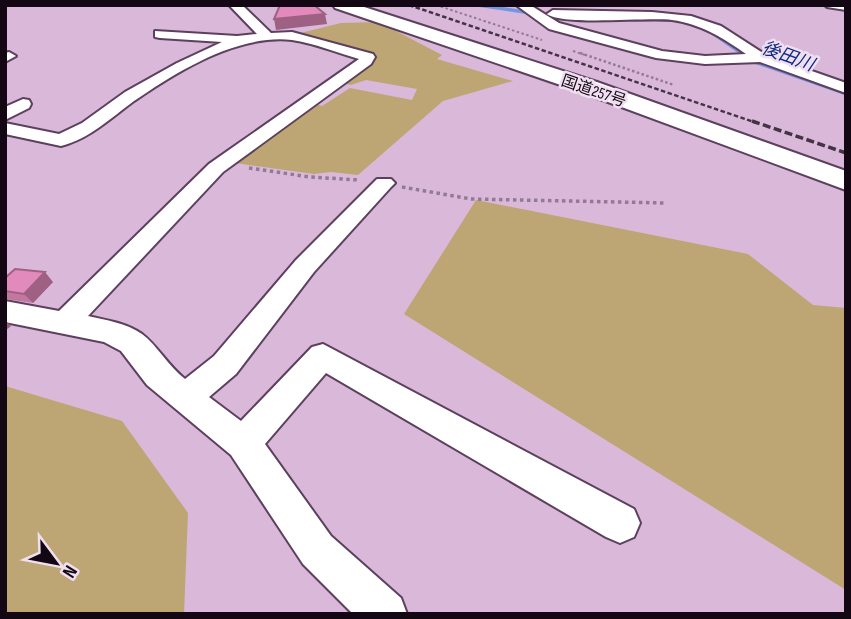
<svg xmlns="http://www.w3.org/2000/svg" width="851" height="619" viewBox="0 0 851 619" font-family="'Sofia Sans Condensed','Noto Sans JP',sans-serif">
  <rect width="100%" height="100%" fill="#d9b8da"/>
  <g fill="#bea674">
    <path d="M379,22L442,55L437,59L513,81L443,101L358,175L331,172L314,174L228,162L312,103L322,106L350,88L412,100L417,89L366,80L351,85L338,82L370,61L292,35L341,23Z"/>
    <path d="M476,200L748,254L813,305L846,308V590L404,314Z"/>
    <path d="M5,386L122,421L188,513L184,614H5Z"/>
  </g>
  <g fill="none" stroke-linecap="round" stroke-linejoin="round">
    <g stroke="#7395e3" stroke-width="3.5">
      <path d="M478,5L564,18"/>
      <path d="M707,29L744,55"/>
    </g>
    <path stroke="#7395e3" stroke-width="4.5" d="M741,53L751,60L846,93"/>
    <g stroke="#5c405d" stroke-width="4">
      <g id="street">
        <path d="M229,5H242L271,33L292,32L373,54L375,57L371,64L223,172L88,316C106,320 126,323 142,334C157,345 168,366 185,379L214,356L296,260L377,179H391L395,183L391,187L314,272L236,374L209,397L241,421L312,347L323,344L634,509L640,523L634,537L620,543L606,537L326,373L265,444L331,536L401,598L407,614H353L303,564L231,455L147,385L121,351L104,342L5,322V301L59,311L209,164L359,59C338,53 314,43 292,40C237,34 178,71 134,101C111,118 89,139 61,146L5,134V123L59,134L82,123L125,92L177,63L222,42L160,38L155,37V31L237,36L257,34Z"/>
        <path d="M516,5H530L559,23L662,51L705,56L746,54C723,38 701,24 672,20C646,17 563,26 547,14L553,10L652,12L691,16L721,26L766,55L846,83V93L760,62L705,64L656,58L549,29Z"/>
        <path d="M825,5H846V10L827,7Z"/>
        <path d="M9,52L16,56L5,62V53Z"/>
        <path d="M23,99L29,100L31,104L29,108L5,120V107Z"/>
      </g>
    </g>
    <g stroke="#5c405d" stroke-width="4">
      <path id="highway" d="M333,5H358L597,82L846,171V190L581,92L335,8Z"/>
    </g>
    <g stroke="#937a94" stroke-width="2" stroke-dasharray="2.5 2.5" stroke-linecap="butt">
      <path d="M436,5L542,40"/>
      <path d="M573,51L585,55"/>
    </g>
    <path stroke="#937a94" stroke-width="2.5" stroke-dasharray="2.5 2.5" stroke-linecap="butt" d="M580,53L674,85"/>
    <g stroke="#937a94" stroke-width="3.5" stroke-dasharray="3.5 3.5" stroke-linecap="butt">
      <path d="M249,168L310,177L359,180"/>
      <path d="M402,187L471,199L666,203"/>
    </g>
    <use href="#street" fill="#fff" fill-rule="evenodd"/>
    <use href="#highway" fill="#fff" fill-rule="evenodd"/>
    <path stroke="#433343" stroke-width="2.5" stroke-dasharray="4.5 2.5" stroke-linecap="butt" d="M409,5L757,123"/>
    <path stroke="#433343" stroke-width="3.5" stroke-dasharray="8 3.5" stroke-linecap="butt" d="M752,121L846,153"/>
  </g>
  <path fill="#c277a1" d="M5,278L53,282L33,303L5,299Z"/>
  <g fill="#9e6183">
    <path d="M325,14L327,24L276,30L274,19Z"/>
    <path d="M45,272L53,282L33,303L24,294Z"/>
    <path d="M5,320L11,326L5,331Z"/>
  </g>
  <g fill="#e18abb" stroke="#9e6183" stroke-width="2">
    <path d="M280,5H314L325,14L274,19Z"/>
    <path d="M15,269L45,272L24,294L5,291V278Z"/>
  </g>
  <g text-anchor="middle" stroke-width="5" stroke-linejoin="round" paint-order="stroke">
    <g font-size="16" fill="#120712" stroke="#f0dff0">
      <text transform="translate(594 90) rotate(19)" y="6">国道257号</text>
    </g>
    <g font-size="18" font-style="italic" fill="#0f2981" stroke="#f0dff0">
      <text transform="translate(788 56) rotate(20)" y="6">後田川</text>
    </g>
  </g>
  <rect width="851" height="619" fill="none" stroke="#120712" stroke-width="14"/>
  <g transform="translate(56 563) rotate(122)" stroke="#f0dff0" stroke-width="5" paint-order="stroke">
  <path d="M0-5L12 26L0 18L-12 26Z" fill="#120712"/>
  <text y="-10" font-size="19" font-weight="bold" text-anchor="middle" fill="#120712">N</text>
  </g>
</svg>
